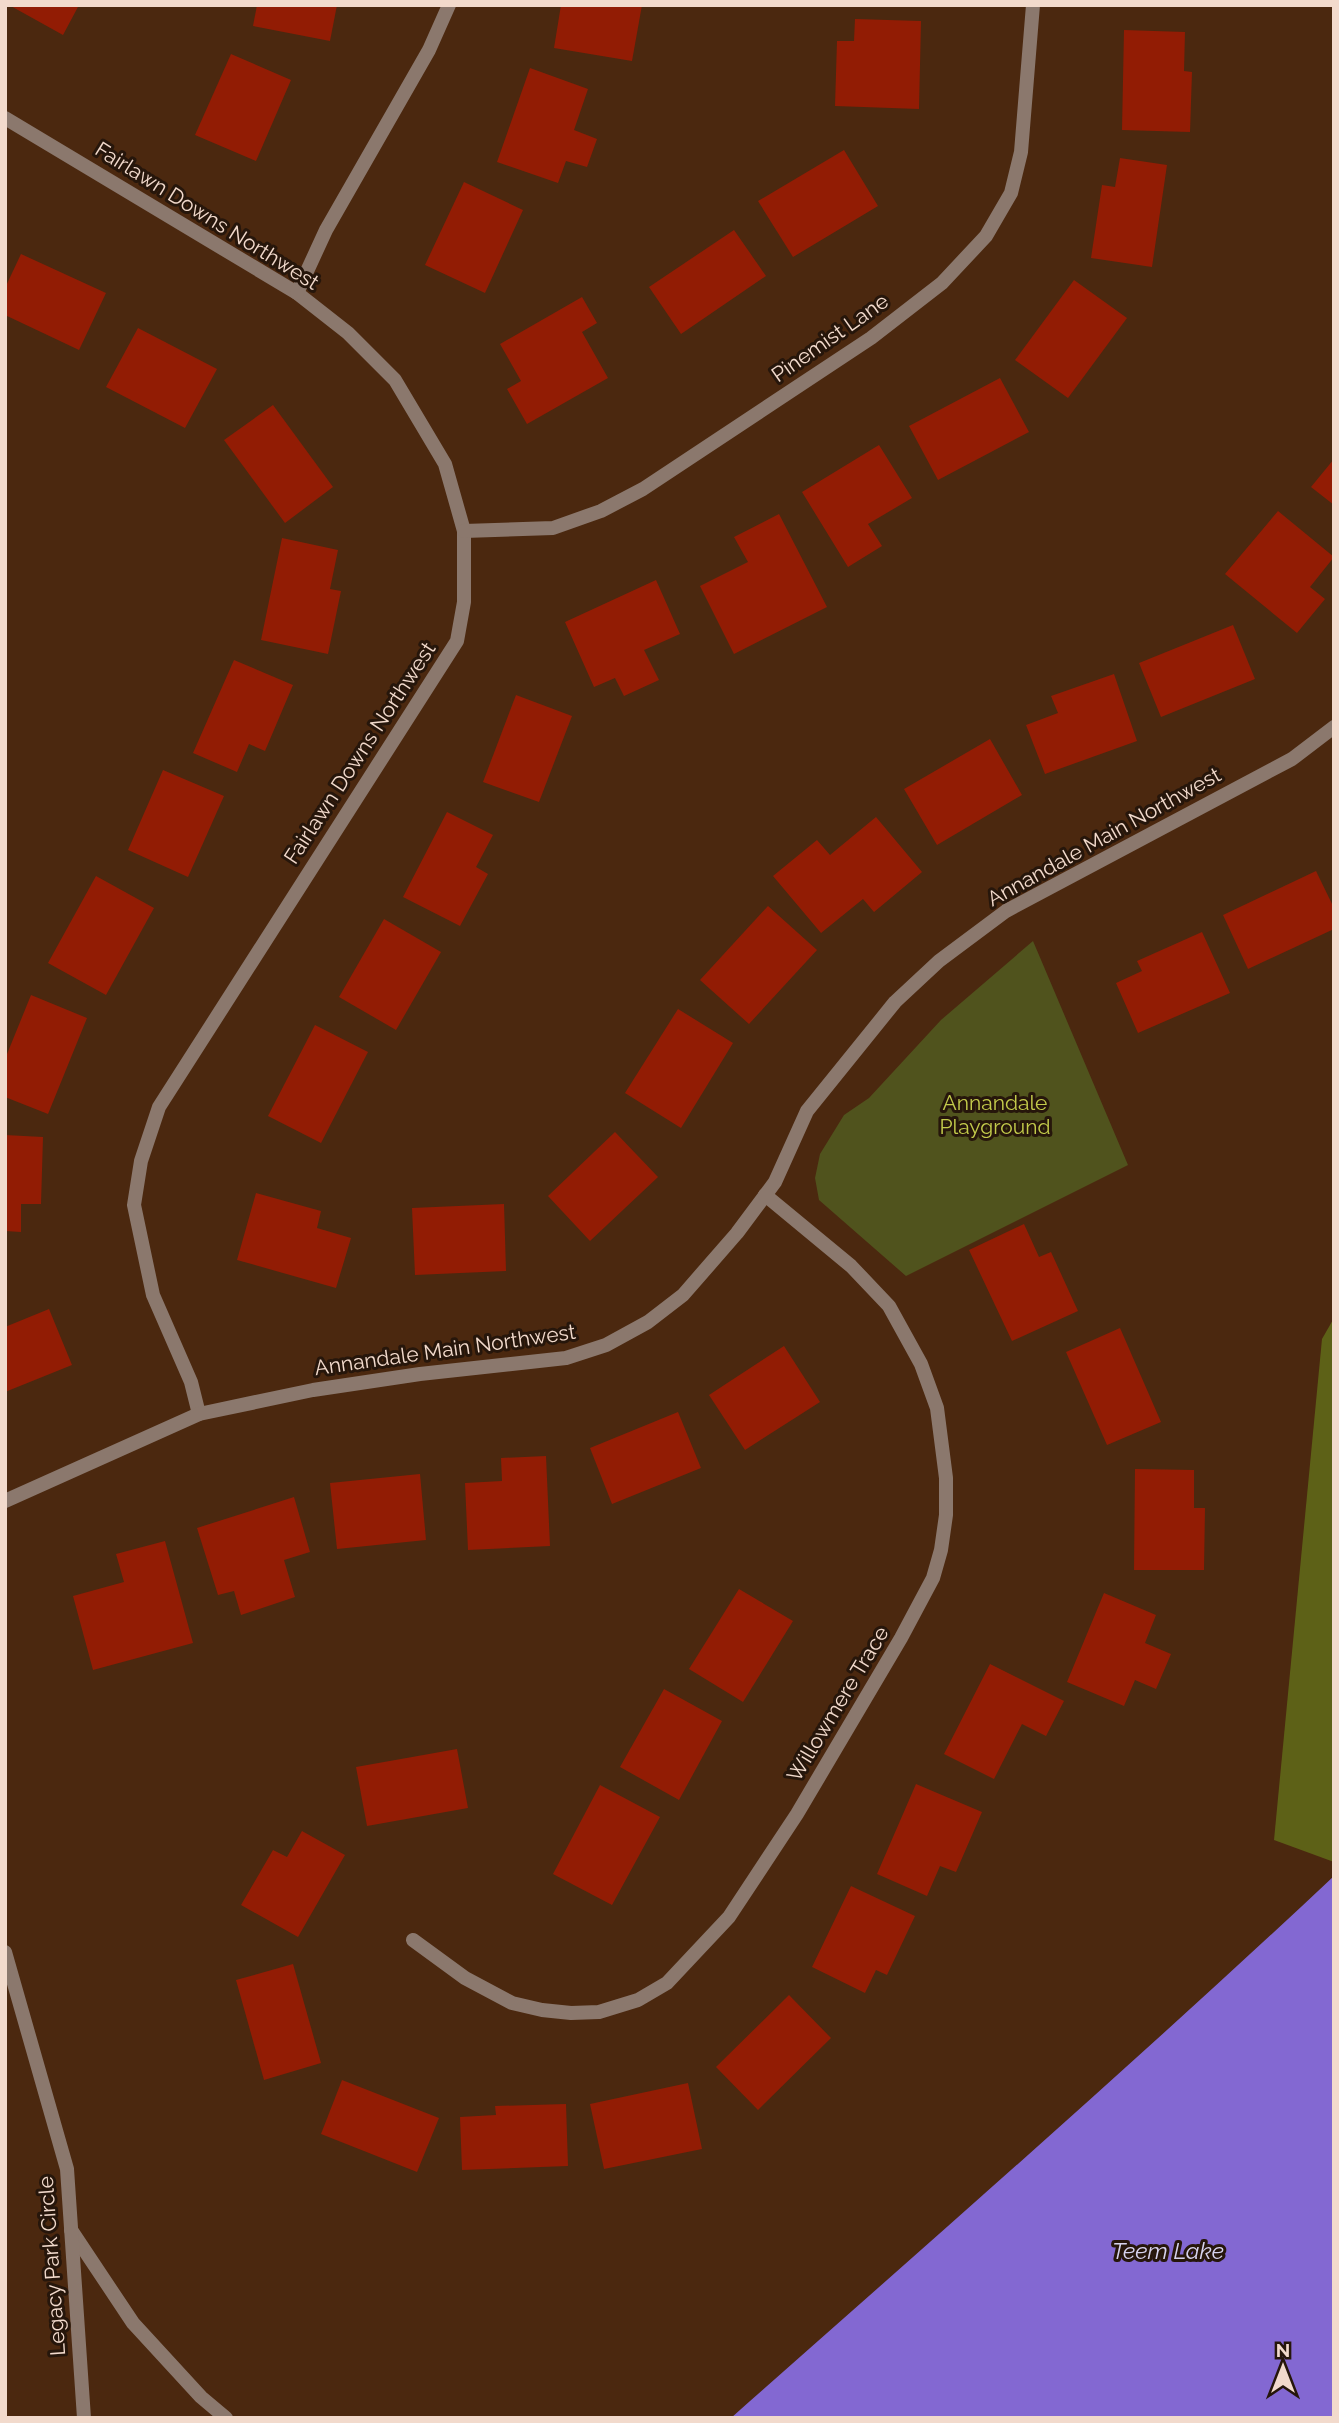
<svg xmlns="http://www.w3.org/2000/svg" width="1339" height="2423" viewBox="0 0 1339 2423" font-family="Raleway,sans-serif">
  <rect width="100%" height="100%" fill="#4b280f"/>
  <path fill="#50531d" d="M1033,941L1128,1165L906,1276L819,1200L815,1178L820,1154L844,1115L869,1098L941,1020Z"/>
  <path fill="#5d6117" d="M1334,1318V1862L1274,1840L1322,1339Z"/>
  <path fill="#8368d2" d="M1334,1876V2418H731C933,2239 1137,2061 1334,1876Z"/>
  <g fill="#921c04">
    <path d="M9,5H79L63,35Z"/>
    <path d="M257,5H337L330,41L253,26Z"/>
    <path d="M561,5H642L632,61L554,48Z"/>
    <path d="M855,19L921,21L919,109L835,106L837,41H854Z"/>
    <path d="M1124,30L1185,32L1184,71L1192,72L1190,132L1122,130Z"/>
    <path d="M231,54L291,80L256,161L195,135Z"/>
    <path d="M530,68L588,89L574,130L597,139L587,167L566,161L558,183L497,162Z"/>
    <path d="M844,150L878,206L793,257L758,201Z"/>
    <path d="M1120,158L1167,165L1152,267L1091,258L1102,185L1115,187Z"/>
    <path d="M464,182L523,210L485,293L425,265Z"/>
    <path d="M734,230L766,276L681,334L649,287Z"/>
    <path d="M21,254L106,293L79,350L5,315V288Z"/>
    <path d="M1074,280L1127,318L1068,398L1015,360Z"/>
    <path d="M582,297L597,323L582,332L608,378L527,424L507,389L521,381L500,344Z"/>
    <path d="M138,328L217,369L185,428L106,387Z"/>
    <path d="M1000,378L1029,432L938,480L909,426Z"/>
    <path d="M273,405L333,487L285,523L224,440Z"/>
    <path d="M879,445L912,498L868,524L882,546L848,567L802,492Z"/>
    <path d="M1334,459V505L1311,487Z"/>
    <path d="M1278,511L1334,557L1310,587L1325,599L1297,633L1225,574Z"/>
    <path d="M779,514L827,607L734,654L700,586L748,562L734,537Z"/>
    <path d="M282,538L338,550L330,589L341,591L328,654L261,640Z"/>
    <path d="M656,580L680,634L644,650L659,680L624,696L615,678L594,687L565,622Z"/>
    <path d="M1233,625L1255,679L1161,717L1139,663Z"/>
    <path d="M234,660L293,685L265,751L249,744L237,772L193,753Z"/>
    <path d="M1114,674L1137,741L1045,774L1026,725L1058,713L1051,696Z"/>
    <path d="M516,695L572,716L539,802L483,782Z"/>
    <path d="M990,739L1022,795L937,845L904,789Z"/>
    <path d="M163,770L224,796L188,877L128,850Z"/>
    <path d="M447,812L493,835L476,867L488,874L460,926L403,897Z"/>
    <path d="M876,817L922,872L874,912L863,899L821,933L773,876L817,840L830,855Z"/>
    <path d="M1316,871L1334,908V929L1248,969L1223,915Z"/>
    <path d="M96,876L154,908L106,995L48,963Z"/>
    <path d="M768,906L817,950L749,1024L700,980Z"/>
    <path d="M384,919L441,952L396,1030L339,997Z"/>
    <path d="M1202,932L1230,993L1138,1033L1116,983L1142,971L1137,961Z"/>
    <path d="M31,995L87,1018L48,1114L5,1097V1059Z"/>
    <path d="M678,1009L733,1043L681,1128L625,1093Z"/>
    <path d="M315,1025L368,1052L321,1143L268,1116Z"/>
    <path d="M615,1132L658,1177L590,1241L548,1196Z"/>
    <path d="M5,1135L43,1137L41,1204H21V1232L5,1231Z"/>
    <path d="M256,1193L321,1211L317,1228L351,1238L336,1288L237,1260Z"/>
    <path d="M504,1204L506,1271L415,1275L412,1208Z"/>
    <path d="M1024,1224L1039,1257L1051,1252L1078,1311L1012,1341L969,1250Z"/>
    <path d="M49,1309L72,1365L5,1392V1327Z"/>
    <path d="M1120,1328L1161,1422L1107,1445L1066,1352Z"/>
    <path d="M784,1346L820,1402L745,1450L709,1395Z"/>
    <path d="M678,1412L701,1468L612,1504L590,1448Z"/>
    <path d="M546,1456L550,1546L468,1550L465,1483L502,1481L501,1458Z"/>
    <path d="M1135,1469L1194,1470V1508H1205L1204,1570H1134Z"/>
    <path d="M420,1474L426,1540L337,1549L330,1483Z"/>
    <path d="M294,1497L310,1552L284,1560L295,1597L241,1615L234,1591L218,1595L197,1528Z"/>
    <path d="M165,1541L193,1643L93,1670L73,1596L124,1582L116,1554Z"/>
    <path d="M739,1589L793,1621L743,1702L689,1669Z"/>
    <path d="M1104,1593L1156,1615L1145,1643L1171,1654L1156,1689L1135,1680L1124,1706L1067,1682Z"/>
    <path d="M990,1664L1064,1701L1046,1736L1022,1724L994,1779L944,1754Z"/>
    <path d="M664,1689L722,1721L679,1800L620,1767Z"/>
    <path d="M457,1749L468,1808L367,1826L356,1767Z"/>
    <path d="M916,1784L982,1812L956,1872L940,1866L927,1896L877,1874Z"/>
    <path d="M600,1785L660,1817L612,1905L553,1874Z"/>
    <path d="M302,1831L345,1855L298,1937L241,1905L273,1850L287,1857Z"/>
    <path d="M851,1886L915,1916L887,1975L876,1970L865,1993L812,1967Z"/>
    <path d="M293,1964L321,2063L264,2080L236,1980Z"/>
    <path d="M789,1995L831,2038L758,2110L716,2067Z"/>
    <path d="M342,2080L439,2118L417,2172L321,2134Z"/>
    <path d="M688,2083L702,2149L604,2169L590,2104Z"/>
    <path d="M566,2104L568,2166L462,2170L460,2117L496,2115L495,2106Z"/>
  </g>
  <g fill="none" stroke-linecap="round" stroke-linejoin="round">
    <path stroke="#8b786d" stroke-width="14" d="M71,2230L133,2323L201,2397L226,2418"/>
    <g stroke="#8b786d" stroke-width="14">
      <path d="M5,118L297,293L348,333L395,380L445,464L464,531V602L457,641L159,1107L141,1161L134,1205L153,1295L191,1382L199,1414"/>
      <path d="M297,293L326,230L429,50L449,5"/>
      <path d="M464,531L553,528L601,511L643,489L871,338L942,283L986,236L1011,193L1021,152L1033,5"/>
      <path d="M5,1501L199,1414L313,1390L420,1374L566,1358L606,1345L648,1322L683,1295L737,1233L775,1182L807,1111L895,1002L939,961L1006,911L1292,759L1334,727"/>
      <path d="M413,1940L465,1978L512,2003L542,2010L571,2013L599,2012L638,2000L667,1983L729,1917L797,1814L901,1638L933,1578L941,1550L946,1515V1478L937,1408L921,1364L889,1306L851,1266L765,1195"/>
      <path d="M5,1952L67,2169L84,2418"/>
    </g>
  </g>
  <g text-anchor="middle" stroke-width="6" stroke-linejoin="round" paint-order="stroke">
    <g font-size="21" fill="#f2dacc" stroke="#26160b">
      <text transform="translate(207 216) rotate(32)" y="7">Fairlawn Downs Northwest</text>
      <text transform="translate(830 338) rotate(-35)" y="7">Pinemist Lane</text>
      <text transform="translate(360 753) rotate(-57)" y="7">Fairlawn Downs Northwest</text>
      <text transform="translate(1104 837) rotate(-29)" y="7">Annandale Main Northwest</text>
      <text transform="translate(445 1350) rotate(-8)" y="7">Annandale Main Northwest</text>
      <text transform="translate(838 1704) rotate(-59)" y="7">Willowmere Trace</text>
      <text transform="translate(52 2266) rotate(-94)" y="7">Legacy Park Circle</text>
    </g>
    <g font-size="21" fill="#c3cb4b" stroke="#26160b">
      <text x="995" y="1110">Annandale<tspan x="995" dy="24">Playground</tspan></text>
    </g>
    <g font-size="23" font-style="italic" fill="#d7d3ee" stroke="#26160b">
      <text x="1168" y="2259">Teem Lake</text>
    </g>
  </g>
  <rect width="1339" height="2423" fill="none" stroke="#f2dacc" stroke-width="14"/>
  <g transform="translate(1283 2367)" stroke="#26160b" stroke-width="5" paint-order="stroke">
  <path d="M0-5L12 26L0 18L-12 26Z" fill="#f2dacc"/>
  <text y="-10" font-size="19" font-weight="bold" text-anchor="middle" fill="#f2dacc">N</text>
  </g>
</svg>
